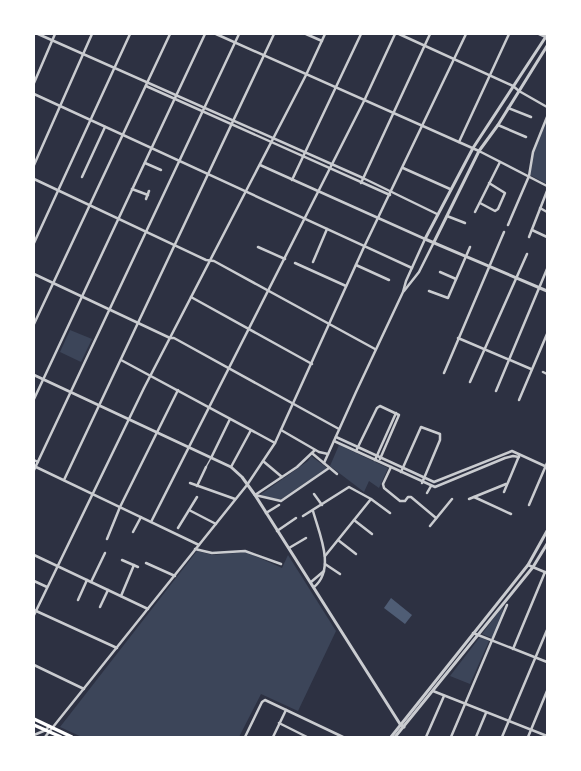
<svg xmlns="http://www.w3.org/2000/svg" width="581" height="771" font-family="'PT Sans Narrow',sans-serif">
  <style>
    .green { fill: #3c4559 }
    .water { fill: #4f5d75 }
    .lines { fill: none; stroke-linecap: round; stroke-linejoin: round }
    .pedestrian { stroke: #caccd0; stroke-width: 1.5 }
    .minor { stroke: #caccd0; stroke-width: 2.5 }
    .tertiary { stroke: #caccd0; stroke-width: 3 }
    .primary { stroke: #fff; stroke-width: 3.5 }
  </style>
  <rect width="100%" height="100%" fill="#2d3142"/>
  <g class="green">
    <polygon points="547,119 547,184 530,175 533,153"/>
    <polygon points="70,330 92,339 81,362 60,352"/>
    <polygon points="339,445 388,468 379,488 369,481 364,492 330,466"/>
    <polygon points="311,456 327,468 280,500 260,495 308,461"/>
    <polygon points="197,551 213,555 246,552 282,568 288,555 336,631 298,711 261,694 239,737 82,737 60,727"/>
    <polygon points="503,606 502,618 492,638 482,634"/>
    <polygon points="480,637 489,641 470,684 450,676"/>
  </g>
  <polygon class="water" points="391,598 412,615 405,624 384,608"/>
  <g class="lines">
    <polyline class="pedestrian" points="206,467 211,458"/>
    <g class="minor">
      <polyline points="38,34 363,178 437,214"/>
      <polyline points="216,34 479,151 547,186"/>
      <polyline points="306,34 322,41"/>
      <polyline points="399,34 513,86 519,91 547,107"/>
      <polyline points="539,34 546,37"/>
      <polyline points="34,83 55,34"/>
      <polyline points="146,86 390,195"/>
      <polyline points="34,94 412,268"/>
      <polyline points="508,108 531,117"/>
      <polyline points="498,125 526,137"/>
      <polyline points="459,142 509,34"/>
      <polyline points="145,163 161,170"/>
      <polyline points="34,165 92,34"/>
      <polyline points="260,165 425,239 406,281 403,292 356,392 324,463"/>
      <polyline points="403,168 450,189"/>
      <polyline points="82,177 105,127"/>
      <polyline points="34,179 206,260 214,261 375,349"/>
      <polyline points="292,180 361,34"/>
      <polyline points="361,183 430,34"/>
      <polyline points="132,189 148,195"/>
      <polyline points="146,199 149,191"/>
      <polyline points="480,203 495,211 498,209 505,193 489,183"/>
      <polyline points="540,208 547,212"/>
      <polyline points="475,212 500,162"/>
      <polyline points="447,216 465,223"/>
      <polyline points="508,225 529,176 533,152 547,117"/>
      <polyline points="532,230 547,237"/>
      <polyline points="529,237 547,191"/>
      <polyline points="34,243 130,34"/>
      <polyline points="258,247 285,259"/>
      <polyline points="313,262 327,229"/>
      <polyline points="295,263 346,286"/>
      <polyline points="356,265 389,280"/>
      <polyline points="440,272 456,279"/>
      <polyline points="34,274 170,338 174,338 339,429"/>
      <polyline points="404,291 419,272 434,242"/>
      <polyline points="429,291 448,298 470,247"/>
      <polyline points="191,297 312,364"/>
      <polyline points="34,324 170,34"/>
      <polyline points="458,338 531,369"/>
      <polyline points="121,360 275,443"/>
      <polyline points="543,372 547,374"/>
      <polyline points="444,373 504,232"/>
      <polyline points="470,382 527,254"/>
      <polyline points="496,391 547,269"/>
      <polyline points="34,399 205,34"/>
      <polyline points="519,400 547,334"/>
      <polyline points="281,430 319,452 328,454"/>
      <polyline points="336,437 434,482 512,451 547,467"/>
      <polyline points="334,441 435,487 505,458 513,456 519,457"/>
      <polyline points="356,451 377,408 380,406 399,415 380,459"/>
      <polyline points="313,454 337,474"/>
      <polyline points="211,458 230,419"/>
      <polyline points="34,460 38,462"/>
      <polyline points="375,460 396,413"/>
      <polyline points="263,461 282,477"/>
      <polyline points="36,467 199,545"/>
      <polyline points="231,467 251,430"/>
      <polyline points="391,467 383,484 384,488 400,501 405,501 408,497 411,497 436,518"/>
      <polyline points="34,470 239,34"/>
      <polyline points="401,472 421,427 440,434 440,440 422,483"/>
      <polyline points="64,480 274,34"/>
      <polyline points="190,483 235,499"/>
      <polyline points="197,486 206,467"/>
      <polyline points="504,492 519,456"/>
      <polyline points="427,493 431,486"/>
      <polyline points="314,494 322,505"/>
      <polyline points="255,495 281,501 329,468"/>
      <polyline points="255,495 297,467 315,450"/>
      <polyline points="474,497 511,514"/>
      <polyline points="469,499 506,484"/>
      <polyline points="529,505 547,463"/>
      <polyline points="189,510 216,524"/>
      <path d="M 313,511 C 319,533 336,569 314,587"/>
      <polyline points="266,513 279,505"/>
      <polyline points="303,516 349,487 371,499 390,513"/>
      <polyline points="354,520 372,534"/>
      <polyline points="151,522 364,101 395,34"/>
      <polyline points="430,526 452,499"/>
      <polyline points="178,528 197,497"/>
      <polyline points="277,531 296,518"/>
      <polyline points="133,532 141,517"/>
      <polyline points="107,539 120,507 178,390"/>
      <polyline points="338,540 356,554"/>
      <polyline points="289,548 306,538"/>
      <polyline points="195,549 212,553 245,551 281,564"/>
      <polyline points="34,555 148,609"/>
      <polyline points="325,556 371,499"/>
      <polyline points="122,560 138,567"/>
      <polyline points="146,563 175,576"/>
      <polyline points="325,564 340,574"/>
      <polyline points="528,565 547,573"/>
      <polyline points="34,581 47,587"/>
      <polyline points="91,582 105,553"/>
      <polyline points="311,582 324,571"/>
      <polyline points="121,596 134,565"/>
      <polyline points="78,600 87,580"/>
      <polyline points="100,607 108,590"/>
      <polyline points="34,610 117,648"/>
      <polyline points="34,615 144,388 306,75 325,34"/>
      <polyline points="473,633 547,662"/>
      <polyline points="513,649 545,572"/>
      <polyline points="34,665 84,689"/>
      <polyline points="433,691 547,736"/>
      <polyline points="279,723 307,737"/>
      <polyline points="34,735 46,730 49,726"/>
      <polyline points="45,737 247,485 275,443 364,247 466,34"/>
      <polyline points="245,737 262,702 265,700 343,737"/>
      <polyline points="273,737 286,710"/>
      <polyline points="426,737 444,696"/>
      <polyline points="451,737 507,605"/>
      <polyline points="476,737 486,713"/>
      <polyline points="502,737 547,630"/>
      <polyline points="528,737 547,691"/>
    </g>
    <g class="tertiary">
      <polyline points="547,35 473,148 425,239 547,291"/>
      <polyline points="434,242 479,151 498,125 547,46"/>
      <polyline points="34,375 231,467 242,477 255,495 400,724 404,727"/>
      <polyline points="391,737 528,565 547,531"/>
      <polyline points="395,737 533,567 547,544"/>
    </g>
    <g class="primary">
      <polyline points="34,719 72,737"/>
      <polyline points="34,725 61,737"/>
    </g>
  </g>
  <rect width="581" height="771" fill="none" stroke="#ffffff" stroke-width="70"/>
</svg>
